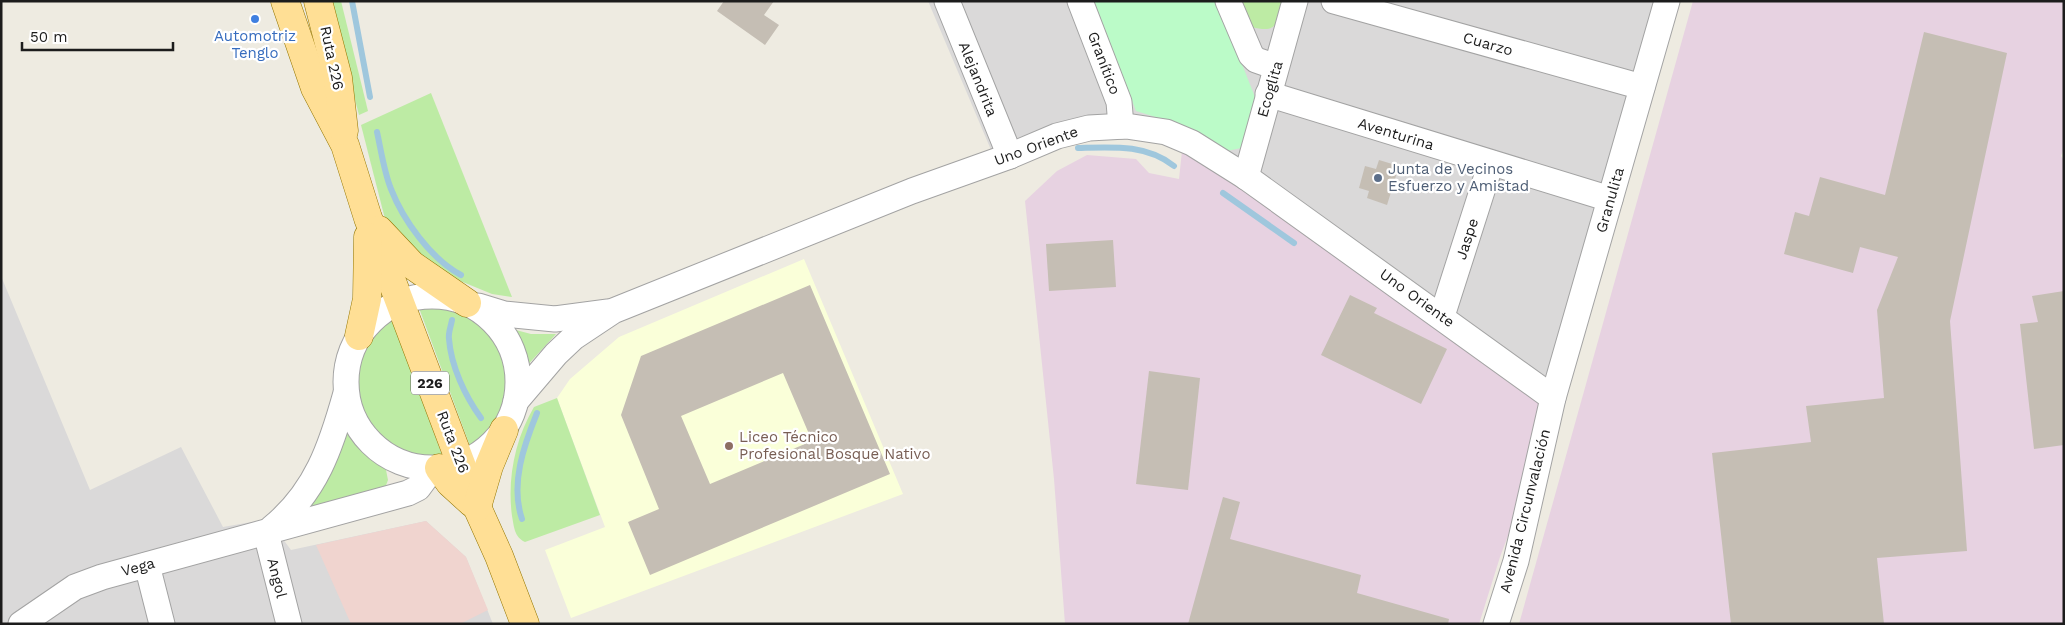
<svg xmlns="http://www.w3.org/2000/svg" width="2065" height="625" font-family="'Work Sans',sans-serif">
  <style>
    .residential { fill: #dad9d9 }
    .commercial { fill: #f0d4cf }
    .industrial { fill: #e7d2e1 }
    .education { fill: #faffd9 }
    .grass { fill: #bdeba4 }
    .park { fill: #bbfbc8 }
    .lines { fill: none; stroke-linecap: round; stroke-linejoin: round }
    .stream { stroke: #9fc7dd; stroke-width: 6 }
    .building { fill: #c5beb4; fill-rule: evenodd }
    .minor-casing { stroke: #a3a3a3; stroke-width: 27 }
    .major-casing { stroke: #947600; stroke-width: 29 }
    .minor { stroke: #fff; stroke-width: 25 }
    .major { stroke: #ffdf95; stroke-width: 28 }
    .shop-dot { fill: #3f7fe0; stroke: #fff; stroke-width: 2 }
    .service-dot { fill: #5c6f8a; stroke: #fff; stroke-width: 2 }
    .education-dot { fill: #8d6e63; stroke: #fff; stroke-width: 2 }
    .labels { text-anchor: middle; stroke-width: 4.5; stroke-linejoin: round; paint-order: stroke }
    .shield { fill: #fff; stroke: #606060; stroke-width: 1 }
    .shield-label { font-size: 14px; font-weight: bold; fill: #1c1c1c }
    .shop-label { font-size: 15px; fill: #366cbe; stroke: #fff }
    .street-label { font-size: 15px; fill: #1c1c1c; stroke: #fff }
    .service-label { font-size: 15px; fill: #4e5e75; stroke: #fff; text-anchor: start }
    .education-label { font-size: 15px; fill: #785e54; stroke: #fff; text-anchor: start }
  </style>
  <rect width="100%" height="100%" fill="#eeebe1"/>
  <g class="residential">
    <polygon points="928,1 1669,1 1556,407 1182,151 1144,139 1103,136 1045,151 1009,170 994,157"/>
    <polygon points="1,276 90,490 181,447 223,527 268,519 291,550 426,521 466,557 493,624 1,624"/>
  </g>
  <polygon class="commercial" points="426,521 466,557 488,610 460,624 351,624 316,545"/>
  <g class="industrial">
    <polygon points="1693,1 2064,1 2064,148 2061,156 2064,160 2064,624 1519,624"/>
    <polygon points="1182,151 1252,194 1556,407 1500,557 1479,624 1065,624 1054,479 1025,201 1057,171 1087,155 1136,159 1149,173 1179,179"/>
  </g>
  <polygon class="education" points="804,259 903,494 571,618 545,550 605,527 557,398 570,379 619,337"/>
  <g class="grass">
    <polygon points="329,1 341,1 368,111 359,115"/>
    <path d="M 1237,1 L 1284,1 C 1278,23 1277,34 1252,27 Z"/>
    <polygon points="431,93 512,297 492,294 436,271 389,225 384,215 361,125"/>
    <path d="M 432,304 C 444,306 458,307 469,312 C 501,329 521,372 505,407 C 498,424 484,435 470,446 L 419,308 Z"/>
    <path d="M 392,318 L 442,455 C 429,456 416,457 403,453 C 361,437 340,384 364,345 C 371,334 382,326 392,318 Z"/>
    <polygon points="512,329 531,334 556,334 523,370 522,355"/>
    <path d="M 557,398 L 600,515 L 525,542 C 514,537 514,526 512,516 C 507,479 515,439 534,407 Z"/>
    <polygon points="346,421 355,439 386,470 388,480 385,488 294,516"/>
  </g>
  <polygon class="park" points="1094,1 1217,1 1255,97 1246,141 1241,148 1227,151 1162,119 1136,111"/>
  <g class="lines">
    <g class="stream">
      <polyline points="352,1 370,97"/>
      <path d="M 377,132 C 381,150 384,172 391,189 C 403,220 431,259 461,275"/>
      <path d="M 1078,148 C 1112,147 1146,144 1174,166"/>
      <polyline points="1223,193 1294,243"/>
      <path d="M 452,320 C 451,326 448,333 449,339 C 451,366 465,396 481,418"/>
      <path d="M 522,519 C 510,484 524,445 537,413"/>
    </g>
  </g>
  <g class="building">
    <polygon points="724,1 774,1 764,15 779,25 765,45 717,11"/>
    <polygon points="1924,32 2007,53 1950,321 1967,551 1877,558 1884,624 1731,624 1712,453 1811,442 1806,406 1884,398 1877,310 1898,257 1860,247 1853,273 1784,254 1795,212 1809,216 1820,177 1885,195"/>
    <polygon points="1379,160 1399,166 1387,205 1367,198 1369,191 1359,188 1365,166 1376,169"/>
    <polygon points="1113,240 1116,287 1049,291 1046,244"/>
    <path d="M 810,285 L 890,474 L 650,575 L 628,522 L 659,509 L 621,415 L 641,356 ZM 783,373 L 812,441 L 710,484 L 681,416 Z"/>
    <polygon points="2064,291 2064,445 2034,449 2020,324 2038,322 2032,296"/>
    <polygon points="1350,295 1377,308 1374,313 1447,349 1421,404 1321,355"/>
    <polygon points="1149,371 1200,378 1188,490 1136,484"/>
    <polygon points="1223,497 1240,502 1230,539 1361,575 1357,593 1449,619 1448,624 1188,624"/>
  </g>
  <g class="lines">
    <defs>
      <g id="minor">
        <polyline points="947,1 1010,156"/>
        <polyline points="1080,1 1119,102 1121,126"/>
        <polyline points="1228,1 1251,55 1256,60 1276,67"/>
        <polyline points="1334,1 1642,87"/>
        <polyline points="1268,94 1610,199"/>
        <polyline points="1246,177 1295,1"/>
        <circle cx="432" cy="382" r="86"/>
        <polyline points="478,306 504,314 555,319 608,312"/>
        <polyline points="1442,316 1491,163"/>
        <polyline points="516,401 556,354 574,337 613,311 912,191 1010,156 1057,136 1089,128 1126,126 1166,132 1192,143 1246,177 1553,398"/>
        <path d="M 272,528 C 316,492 331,447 346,393"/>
        <polyline points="266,533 289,624"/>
        <polyline points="147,565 162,624"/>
        <polyline points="21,624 75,587 102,577 408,493 418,488 432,469"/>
        <polyline points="1496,624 1516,561 1553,398 1667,1"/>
      </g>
      <g id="major">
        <polyline points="285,1 315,88 345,145 368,218 461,464 477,507 499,556 525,624"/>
        <polyline points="318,1 338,78 344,131"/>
        <polyline points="379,230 412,265 467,303"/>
        <polyline points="359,336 367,299 368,237"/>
        <polyline points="439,468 450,483 472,503"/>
        <polyline points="477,507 489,466 504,430"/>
      </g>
    </defs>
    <use href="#minor" class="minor-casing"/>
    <use href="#major" class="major-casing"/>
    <use href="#minor" class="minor"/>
    <use href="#major" class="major"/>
  </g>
  <circle class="shop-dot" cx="255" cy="19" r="5"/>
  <circle class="service-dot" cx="1378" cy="178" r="5"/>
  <circle class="education-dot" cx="729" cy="446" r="5"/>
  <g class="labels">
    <rect class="shield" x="411" y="371.5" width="38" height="23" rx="4"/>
    <g class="shield-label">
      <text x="430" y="388">226</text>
    </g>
    <g class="shop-label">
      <text x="255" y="41">Automotriz<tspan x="255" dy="17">Tenglo</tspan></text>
    </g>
    <g class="street-label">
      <text transform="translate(1488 44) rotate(16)" y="5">Cuarzo</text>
      <text transform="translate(332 58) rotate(78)" y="5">Ruta 226</text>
      <text transform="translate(1104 63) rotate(69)" y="5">Granítico</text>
      <text transform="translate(978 79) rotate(68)" y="5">Alejandrita</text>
      <text transform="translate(1270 89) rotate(-74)" y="5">Ecoglita</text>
      <text transform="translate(1396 134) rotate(17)" y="5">Aventurina</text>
      <text transform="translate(1036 146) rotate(-20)" y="5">Uno Oriente</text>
      <text transform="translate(1610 200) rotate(-74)" y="5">Granulita</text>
      <text transform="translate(1467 239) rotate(-72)" y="5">Jaspe</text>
      <text transform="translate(1417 298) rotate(36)" y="5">Uno Oriente</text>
      <text transform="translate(453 442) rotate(69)" y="5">Ruta 226</text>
      <text transform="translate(1525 511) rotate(-76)" y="5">Avenida Circunvalación</text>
      <text transform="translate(138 567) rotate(-15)" y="5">Vega</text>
      <text transform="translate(277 578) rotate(76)" y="5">Angol</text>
    </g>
    <g class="service-label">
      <text x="1388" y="174">Junta de Vecinos<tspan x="1388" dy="17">Esfuerzo y Amistad</tspan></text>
    </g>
    <g class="education-label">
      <text x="739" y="442">Liceo Técnico<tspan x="739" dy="17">Profesional Bosque Nativo</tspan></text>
    </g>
  </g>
  <rect width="2065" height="625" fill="none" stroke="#1c1c1c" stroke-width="5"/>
  <path d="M22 42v8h151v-8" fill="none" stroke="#1c1c1c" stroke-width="2.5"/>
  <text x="30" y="42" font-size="15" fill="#1c1c1c" stroke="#ffffff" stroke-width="4" paint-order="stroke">50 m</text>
</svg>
